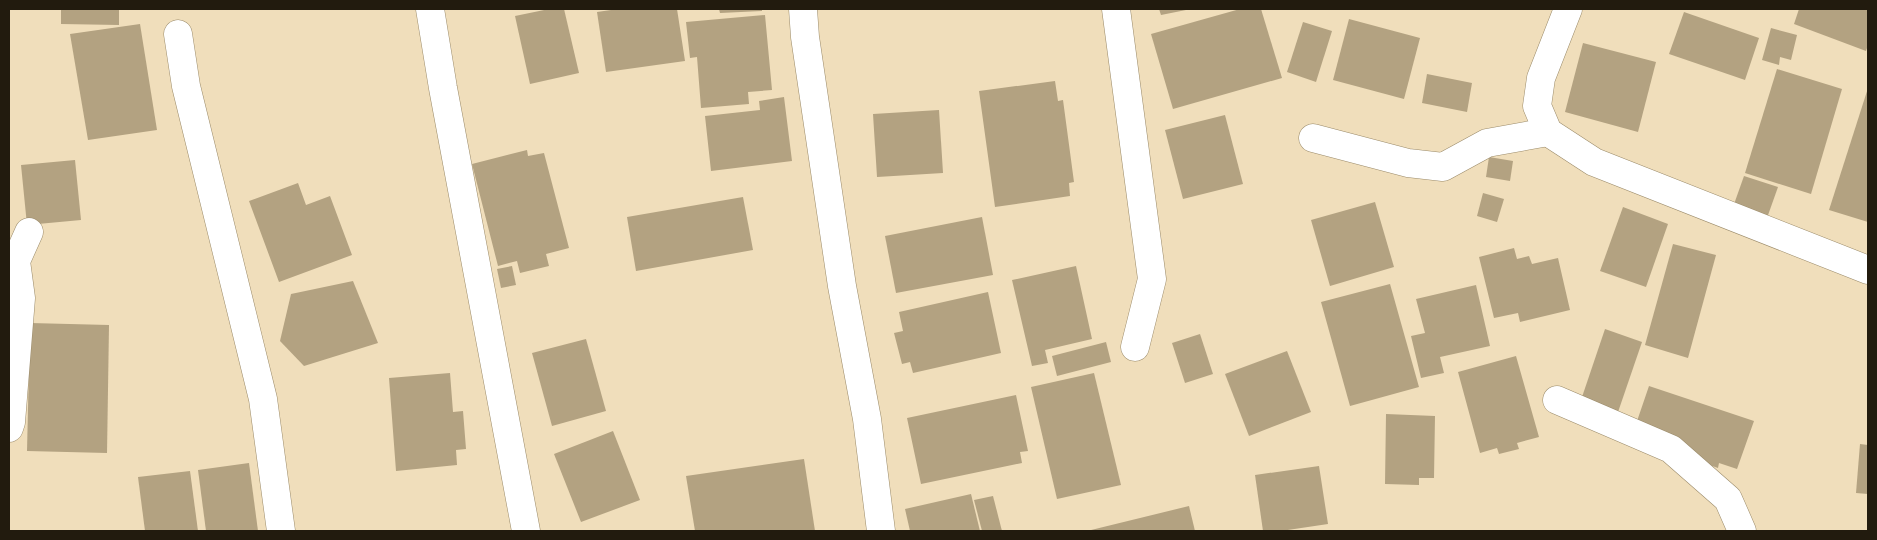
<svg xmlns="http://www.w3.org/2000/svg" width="1877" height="540" font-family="'Public Sans',sans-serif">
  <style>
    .building { fill: #b3a281 }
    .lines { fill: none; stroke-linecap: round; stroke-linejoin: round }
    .minor-casing { stroke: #9b8b6a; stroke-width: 29 }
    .minor { stroke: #fff; stroke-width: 28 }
  </style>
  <rect width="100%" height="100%" fill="#f0debb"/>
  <g class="building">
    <polygon points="61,9 119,9 119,25 61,24"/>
    <polygon points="549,9 564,9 579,73 530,84 515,16"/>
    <polygon points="618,9 677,9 685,61 606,72 597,12"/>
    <polygon points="719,9 762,9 762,11 720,13"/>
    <polygon points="1159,9 1186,9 1186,10 1161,15"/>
    <polygon points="1240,9 1261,9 1282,78 1173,109 1151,34"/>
    <polygon points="1799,9 1868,9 1868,45 1866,51 1794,24"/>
    <polygon points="1684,12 1759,38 1745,80 1669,54"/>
    <polygon points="765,15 772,90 748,92 749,104 701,108 697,57 690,58 686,22"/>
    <polygon points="1349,19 1420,38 1404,99 1333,80"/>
    <polygon points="1303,22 1332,31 1316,82 1287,72"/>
    <polygon points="140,24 157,130 88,140 70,34"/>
    <polygon points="1771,28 1797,35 1791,60 1780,57 1779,65 1762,60"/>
    <polygon points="1583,43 1656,62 1638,132 1565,112"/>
    <polygon points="1777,69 1842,89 1811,194 1745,173"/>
    <polygon points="1427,74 1472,83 1467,112 1422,103"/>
    <polygon points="1055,81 1058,101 1063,100 1074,182 1069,183 1070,196 995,207 979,91"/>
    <polygon points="1868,88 1868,222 1829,210"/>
    <polygon points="784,97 792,161 711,171 705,116 760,110 759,101"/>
    <polygon points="939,110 943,173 877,177 873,114"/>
    <polygon points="1225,115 1243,184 1183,199 1165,130"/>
    <polygon points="527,150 528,156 544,153 569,248 546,254 549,266 520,273 517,261 498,266 472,164"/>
    <polygon points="1489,157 1513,161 1510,181 1486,177"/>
    <polygon points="75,160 81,220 27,225 21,165"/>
    <polygon points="1744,176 1778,187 1767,218 1733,207"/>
    <polygon points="298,183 306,205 330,196 352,255 279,282 249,201"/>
    <polygon points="1483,193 1504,199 1497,222 1477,216"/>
    <polygon points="743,197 753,250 636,271 627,217"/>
    <polygon points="1375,202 1394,267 1330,286 1311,220"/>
    <polygon points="1623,207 1668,224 1646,287 1600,271"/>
    <polygon points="982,217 993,275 896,293 885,236"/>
    <polygon points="1673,244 1716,255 1688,358 1645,345"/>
    <polygon points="1514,248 1517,259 1529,256 1532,264 1558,258 1570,310 1520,322 1518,313 1494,318 1479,257"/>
    <polygon points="512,266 516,285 501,288 497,269"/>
    <polygon points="1076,266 1092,339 1045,350 1048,363 1032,366 1012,280"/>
    <polygon points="353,281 378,343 304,366 280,341 291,294"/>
    <polygon points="1390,284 1419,387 1350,406 1321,302"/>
    <polygon points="1476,285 1490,346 1440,357 1444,373 1421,378 1411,336 1425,333 1416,299"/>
    <polygon points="988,292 1001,353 913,373 910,362 902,364 894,333 903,331 899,312"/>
    <polygon points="30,323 109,325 107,453 27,451"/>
    <polygon points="1605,329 1642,342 1617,415 1580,403"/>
    <polygon points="1200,334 1213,374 1185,383 1172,343"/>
    <polygon points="586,339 606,411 552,426 532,353"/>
    <polygon points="1106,342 1111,362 1057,376 1052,356"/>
    <polygon points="1287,351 1311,412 1249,436 1225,374"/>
    <polygon points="1516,356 1539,437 1517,443 1519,449 1499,454 1497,448 1480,453 1458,372"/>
    <polygon points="450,373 453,412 463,411 466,449 456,450 457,465 396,471 389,378"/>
    <polygon points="1094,373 1121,485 1057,499 1031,387"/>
    <polygon points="1649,386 1754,421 1737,469 1719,463 1718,468 1687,457 1690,447 1635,427"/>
    <polygon points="1016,395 1028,451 1020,452 1022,463 921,484 907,418"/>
    <polygon points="1386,414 1435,416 1434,478 1419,478 1419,485 1385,484"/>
    <polygon points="613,431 640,500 581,522 554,454"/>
    <polygon points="1860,444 1868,445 1868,494 1856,493"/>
    <polygon points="804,459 815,531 695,531 686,476"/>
    <polygon points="249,463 258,531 206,531 198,470"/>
    <polygon points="1319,466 1328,524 1281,531 1263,531 1255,475"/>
    <polygon points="190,471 198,531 145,531 138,477"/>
    <polygon points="971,494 980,531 910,531 905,509"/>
    <polygon points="993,496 1002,531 982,531 974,500"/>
    <polygon points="1189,506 1195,531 1087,531"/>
  </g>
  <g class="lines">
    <defs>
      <g id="minor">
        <polyline points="430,9 443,88 526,531"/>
        <polyline points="803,9 805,37 842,286 867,419 881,531"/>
        <polyline points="1116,9 1152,279 1135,347"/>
        <polyline points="1568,9 1541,78 1537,106 1548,132 1594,162 1868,270"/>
        <polyline points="178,34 186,86 263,399 281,531"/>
        <polyline points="1313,138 1408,163 1443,167 1487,143 1548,132"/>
        <polyline points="1557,400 1671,449 1728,499 1742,531"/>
        <polyline points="9,428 11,422 21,298 16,261 29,232"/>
      </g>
    </defs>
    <use href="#minor" class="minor-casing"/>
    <use href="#minor" class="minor"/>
  </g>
  <rect width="1877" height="540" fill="none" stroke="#221b0e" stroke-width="20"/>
</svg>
